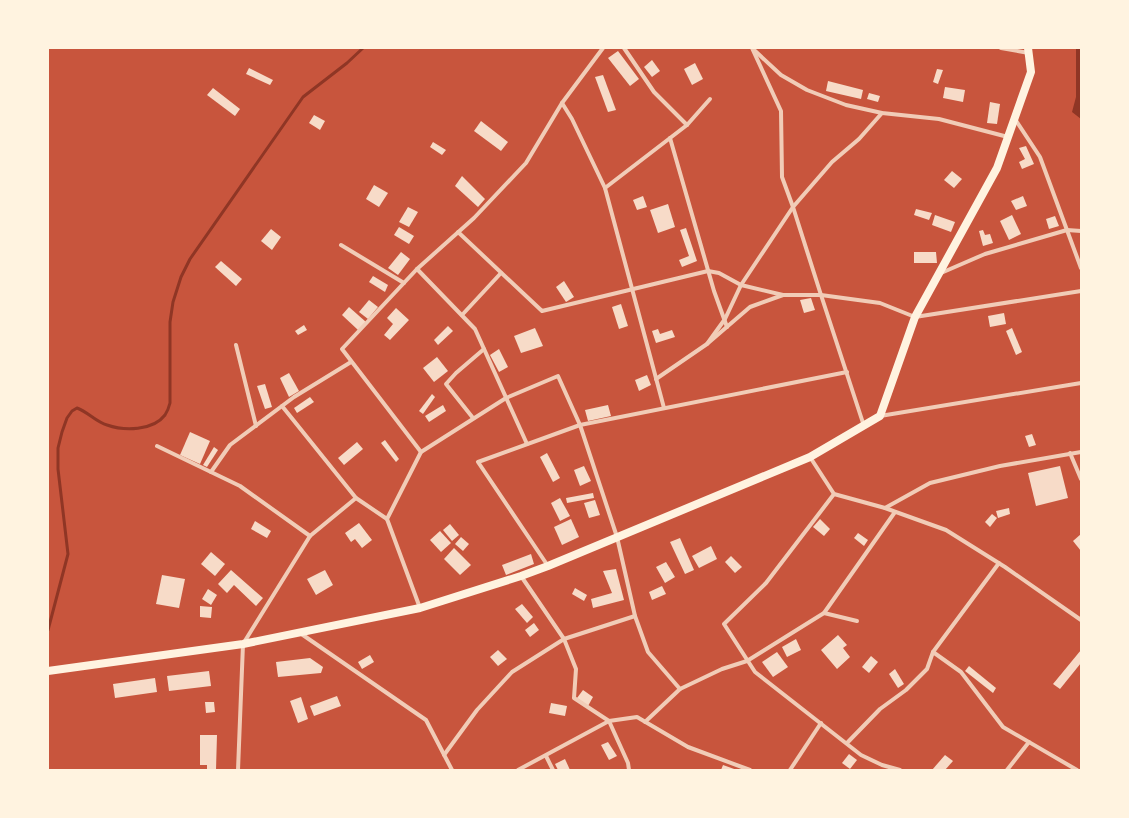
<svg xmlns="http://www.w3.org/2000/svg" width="1129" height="818" font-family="'PT Sans',sans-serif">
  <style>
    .water { fill: #8f3625 }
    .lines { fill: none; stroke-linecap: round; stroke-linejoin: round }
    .stream { stroke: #8f3625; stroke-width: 3 }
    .building { fill: #f7dbc8 }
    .minor { stroke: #f1ccb7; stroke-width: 4 }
    .secondary { stroke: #fff3e0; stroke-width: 8 }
  </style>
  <rect width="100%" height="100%" fill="#c8553d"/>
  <polygon class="water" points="1076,48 1081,48 1081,119 1072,112 1076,97"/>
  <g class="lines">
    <path class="stream" d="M 48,630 L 68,554 L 58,469 L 58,448 L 62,432 L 67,418 L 72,411 L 77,408 C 88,412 96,422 107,425 C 124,431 153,431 165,415 C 167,412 169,407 170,403 L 170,322 L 173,302 L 181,277 L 190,259 L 303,97 L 347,63 L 363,48"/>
  </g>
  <g class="building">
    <polygon points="618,51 639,79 630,86 608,58"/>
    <polygon points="652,60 660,71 652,77 644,67"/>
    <polygon points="695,63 703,79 692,85 684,69"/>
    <polygon points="249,68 273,80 270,85 246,74"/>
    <polygon points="937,69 943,70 938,84 933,82"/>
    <polygon points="603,75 616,110 608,112 595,77"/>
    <polygon points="828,81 863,90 861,99 826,91"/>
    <polygon points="945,87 965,90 963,102 943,98"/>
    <polygon points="213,88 240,109 235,116 207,95"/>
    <polygon points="869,93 880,96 878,102 867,99"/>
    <polygon points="990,102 1000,104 997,124 987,123"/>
    <polygon points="314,115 325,121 320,130 309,123"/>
    <polygon points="481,121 508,142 501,151 474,131"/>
    <polygon points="433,142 446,150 442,155 430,147"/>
    <polygon points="1026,146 1034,164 1022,169 1019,162 1025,159 1019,148"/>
    <polygon points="952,171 962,179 954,188 944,180"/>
    <polygon points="462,176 485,199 478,207 455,186"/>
    <polygon points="374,185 388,193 379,207 366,199"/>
    <polygon points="643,196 647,207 637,210 633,200"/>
    <polygon points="1023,196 1027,206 1016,210 1011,201"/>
    <polygon points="668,204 675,227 658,233 650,210"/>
    <polygon points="408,207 418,212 409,227 399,222"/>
    <polygon points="916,209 932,213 929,220 914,215"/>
    <polygon points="935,215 955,222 951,232 932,225"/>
    <polygon points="1012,215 1021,234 1009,240 1000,221"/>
    <polygon points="1055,216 1059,226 1049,229 1046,219"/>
    <polygon points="399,227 414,236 409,244 394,235"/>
    <polygon points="686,228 697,261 682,267 679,260 689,256 680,230"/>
    <polygon points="271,229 281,237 272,250 261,241"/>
    <polygon points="983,230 985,235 990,234 993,243 983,246 979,231"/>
    <polygon points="401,252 410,259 398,275 388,268"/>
    <polygon points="914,252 936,252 937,263 914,263"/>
    <polygon points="221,261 242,279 236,286 215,267"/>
    <polygon points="373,276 388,285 385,292 369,282"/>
    <polygon points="564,281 574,297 566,302 556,287"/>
    <polygon points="811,298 815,310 804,313 800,300"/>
    <polygon points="369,300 378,307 368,319 359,312"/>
    <polygon points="621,304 628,326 619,329 612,307"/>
    <polygon points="349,307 366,322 358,330 342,315"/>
    <polygon points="396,308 409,320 390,340 384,335 393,324 387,318"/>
    <polygon points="1004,313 1006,324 990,327 988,316"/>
    <polygon points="304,325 307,330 298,335 295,331"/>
    <polygon points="448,326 453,331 438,345 434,340"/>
    <polygon points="535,328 543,346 521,353 514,336"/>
    <polygon points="1012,328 1022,352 1016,355 1006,331"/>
    <polygon points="658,329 660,334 672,330 675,337 656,343 652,331"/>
    <polygon points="499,349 508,367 499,372 490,355"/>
    <polygon points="437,357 448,371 434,382 423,368"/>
    <polygon points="289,373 299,391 289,397 280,378"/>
    <polygon points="647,375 651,385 639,391 635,380"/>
    <polygon points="265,384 272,407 265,409 257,386"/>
    <polygon points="432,394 435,397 423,414 419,411"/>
    <polygon points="310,397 314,402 297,413 294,408"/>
    <polygon points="443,405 446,411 429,422 425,416"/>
    <polygon points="608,405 611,416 588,421 585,410"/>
    <polygon points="190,432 210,441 200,464 180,455"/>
    <polygon points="1032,434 1036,445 1029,447 1025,436"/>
    <polygon points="385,440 399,459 396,462 381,443"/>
    <polygon points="357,442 363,449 344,465 338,458"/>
    <polygon points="214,447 218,450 207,467 203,465"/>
    <polygon points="547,453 560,478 553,482 540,457"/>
    <polygon points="584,466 591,481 580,486 574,470"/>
    <polygon points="1060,466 1068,498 1036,506 1028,473"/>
    <polygon points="593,493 594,498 567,503 566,498"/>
    <polygon points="560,498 570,516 560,521 551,503"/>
    <polygon points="595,500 600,515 589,518 584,503"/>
    <polygon points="1009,508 1010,514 998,518 996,511"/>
    <polygon points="992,514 997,518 990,527 985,522"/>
    <polygon points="571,519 579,537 562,545 554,527"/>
    <polygon points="820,519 830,529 824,536 813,527"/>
    <polygon points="255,521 271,531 267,538 251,529"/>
    <polygon points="359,523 372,540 362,548 355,539 351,542 345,533"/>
    <polygon points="450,524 459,535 452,541 443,530"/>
    <polygon points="440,531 451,543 441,552 430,540"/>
    <polygon points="858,533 868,540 864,546 854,538"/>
    <polygon points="1081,534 1081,551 1073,541"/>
    <polygon points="461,537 469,544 463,551 455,544"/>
    <polygon points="680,538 694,570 685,574 670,542"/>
    <polygon points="711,546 717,559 699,568 692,556"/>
    <polygon points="454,548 471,565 460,575 444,559"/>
    <polygon points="211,552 225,564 215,576 201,564"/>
    <polygon points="531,554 534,564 506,575 502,565"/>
    <polygon points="731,556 742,567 735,573 725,562"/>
    <polygon points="666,562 675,577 665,583 656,567"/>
    <polygon points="616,569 624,600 593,608 591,599 612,593 603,571"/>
    <polygon points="231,570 263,598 256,606 234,585 227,593 218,584"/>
    <polygon points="325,570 333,585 316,595 307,579"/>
    <polygon points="162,575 185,579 179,608 156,604"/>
    <polygon points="662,586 666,594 652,600 649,592"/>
    <polygon points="575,588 587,595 584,601 572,594"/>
    <polygon points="208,589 217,595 211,605 202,599"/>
    <polygon points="522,604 533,617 527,623 515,609"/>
    <polygon points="200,606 212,607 211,618 200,617"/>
    <polygon points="534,623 539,630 530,637 525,630"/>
    <polygon points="838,635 847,645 843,648 850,657 837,669 821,650"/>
    <polygon points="796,639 801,650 787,657 782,647"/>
    <polygon points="498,650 507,659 498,666 490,657"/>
    <polygon points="1081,650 1081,663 1060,689 1053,684"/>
    <polygon points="777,652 788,667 773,677 762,662"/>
    <polygon points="370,655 374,662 362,669 358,662"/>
    <polygon points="871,656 878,662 869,673 862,667"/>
    <polygon points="310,658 323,667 321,673 278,677 276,662"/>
    <polygon points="969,666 996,688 993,693 965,671"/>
    <polygon points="895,669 904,684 898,688 889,674"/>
    <polygon points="209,671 211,686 169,691 167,676"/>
    <polygon points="155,678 157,692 115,698 113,684"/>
    <polygon points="583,690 593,697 588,706 577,698"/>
    <polygon points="337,696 341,706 314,716 310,706"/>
    <polygon points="301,697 308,719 298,723 290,701"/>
    <polygon points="205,702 214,702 215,712 206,713"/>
    <polygon points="551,703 567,706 565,716 549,713"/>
    <polygon points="200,735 217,735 216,770 207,770 207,765 200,765"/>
    <polygon points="608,742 617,756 609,760 601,745"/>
    <polygon points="849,754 857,760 850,769 842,763"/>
    <polygon points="945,755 953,761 945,770 932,770"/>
    <polygon points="565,759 570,770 558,770 555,764"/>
    <polygon points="723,765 737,770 721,770"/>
  </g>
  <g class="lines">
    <g class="minor">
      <polyline points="624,48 654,92 687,125"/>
      <polyline points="752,48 781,111 782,177 793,207 821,295 864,426"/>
      <polyline points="1001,48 1029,53"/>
      <polyline points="753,49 781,75 807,90 846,105 882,113 939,119 1008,137"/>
      <polyline points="562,103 572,119 605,188 664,408"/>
      <polyline points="1015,119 1040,157 1081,268"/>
      <polyline points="670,138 714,291 727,327"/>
      <polyline points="605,188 687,125 710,99"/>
      <polyline points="458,232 542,311 708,271 719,273 741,285 783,295"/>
      <polyline points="341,245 404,283"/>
      <polyline points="417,269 475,329 527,444"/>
      <polyline points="941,273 985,254 1067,230 1081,231"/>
      <polyline points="462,315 501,273"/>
      <polyline points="707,344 750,307 783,295 821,295 880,303 915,317 1081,291"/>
      <polyline points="236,345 256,426"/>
      <polyline points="656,379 707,344 725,319 741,285 793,207 832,162 859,139 882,113"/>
      <polyline points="282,406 356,498 387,519"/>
      <polyline points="880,416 1081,383"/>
      <polyline points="473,418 446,384 456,373 484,349"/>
      <polyline points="157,446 240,486 310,536"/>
      <polyline points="421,452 342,349 417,269 474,218 526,163 562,103 603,48"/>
      <polyline points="1070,453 1081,479"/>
      <polyline points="810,457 834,494 885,508 946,530 1005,567 1081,620"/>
      <polyline points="211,472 230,445 294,397 351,362"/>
      <polyline points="834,494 766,583 724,624 755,672 861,755 882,765 900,770"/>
      <polyline points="885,508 930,483 1000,466 1081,452"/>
      <polyline points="548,566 478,462 580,425 847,372"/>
      <polyline points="521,576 564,639 576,669 574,698 609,721 628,763 629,770"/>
      <polyline points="420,608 387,519 421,452 506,398 558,376 580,425 617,537 635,616 648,652 680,689"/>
      <polyline points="824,613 857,621"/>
      <polyline points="300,633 426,720 452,770"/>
      <polyline points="933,652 961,672 1003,727 1077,770"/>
      <polyline points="645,722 680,689 722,669 747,661 824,613 895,512"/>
      <polyline points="847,743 880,709 906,690 927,669 933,652 999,563"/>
      <polyline points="444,755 477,710 512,672 564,639 635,616"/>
      <polyline points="546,756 553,770"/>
      <polyline points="238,770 243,644 310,536 356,498"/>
      <polyline points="518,770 609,721 637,717 688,747 750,770"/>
      <polyline points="790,770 821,723"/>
      <polyline points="1007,770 1029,742"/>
    </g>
    <polyline class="secondary" points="48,671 243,644 420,608 521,576 548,566 810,457 880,416 915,317 997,168 1031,72 1028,48"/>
  </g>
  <rect width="1129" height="818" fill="none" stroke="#fff3e0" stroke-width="98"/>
</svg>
